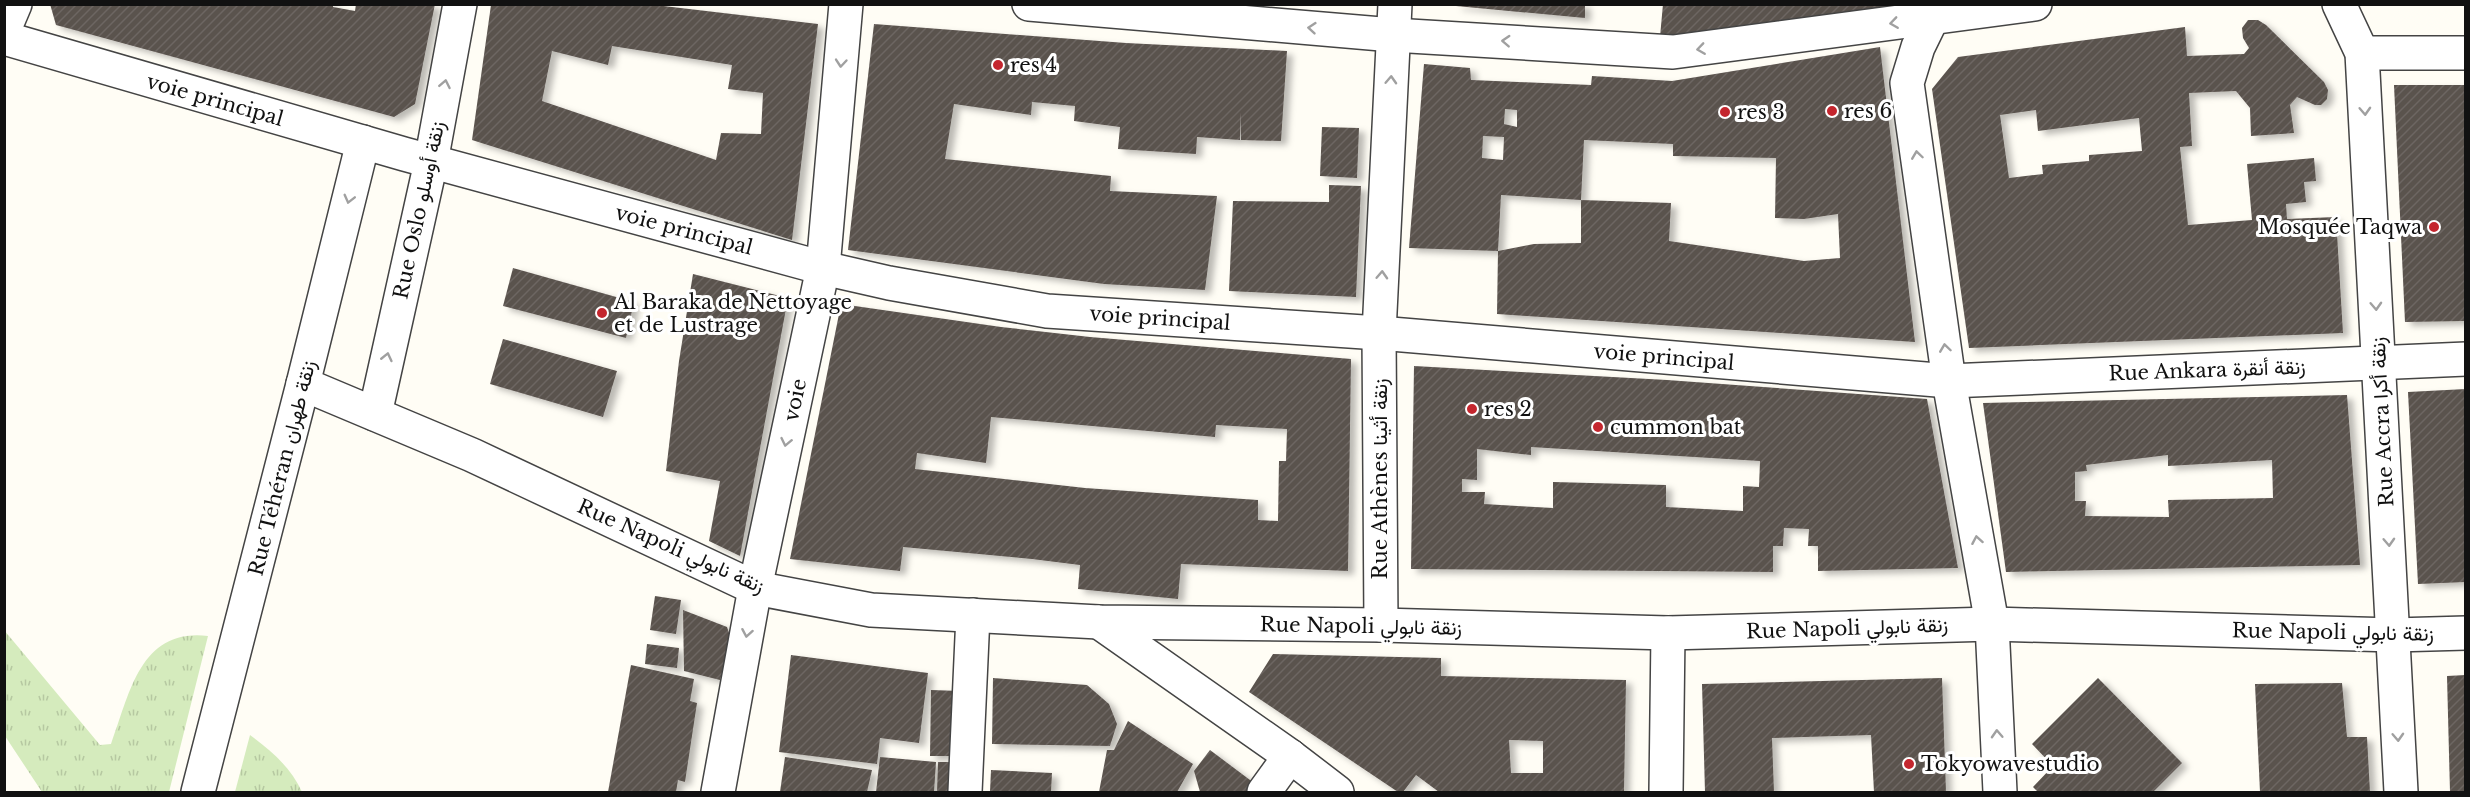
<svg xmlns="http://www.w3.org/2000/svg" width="2470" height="797" font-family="'Libre Baskerville',Vazirmatn,serif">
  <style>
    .grass { fill: url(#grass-tufts) }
    .building { fill: url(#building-hatch); fill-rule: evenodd; filter: url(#shadow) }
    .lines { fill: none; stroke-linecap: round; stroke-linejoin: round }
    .minor-casing { stroke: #444; stroke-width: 36 }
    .minor { stroke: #fff; stroke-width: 33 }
    .oneway { stroke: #a0a0a0 }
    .poi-dot { fill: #c4262e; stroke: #fff; stroke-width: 2 }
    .labels { text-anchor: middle; stroke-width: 6; stroke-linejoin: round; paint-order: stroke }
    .poi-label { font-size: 20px; fill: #111; stroke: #fff; text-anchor: start }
    .street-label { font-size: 20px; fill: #111; stroke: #fff }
  </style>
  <defs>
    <pattern id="grass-tufts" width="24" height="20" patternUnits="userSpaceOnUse" patternTransform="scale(1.5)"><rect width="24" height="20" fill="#d5ebbd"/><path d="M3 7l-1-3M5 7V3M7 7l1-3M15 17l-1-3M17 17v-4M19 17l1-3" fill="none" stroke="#b6c8a1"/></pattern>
    <pattern id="building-hatch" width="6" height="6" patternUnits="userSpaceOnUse" patternTransform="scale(1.5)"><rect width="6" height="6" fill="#5a524d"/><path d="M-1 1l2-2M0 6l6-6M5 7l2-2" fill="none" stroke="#6d6662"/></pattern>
    <filter id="shadow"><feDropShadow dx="6" dy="4" stdDeviation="3" flood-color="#0004"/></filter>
  </defs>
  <rect width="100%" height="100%" fill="#fffdf5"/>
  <g class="grass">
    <path d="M 4,630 L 100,745 L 111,744 C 130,693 140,628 208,636 L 169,792 L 42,792 L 5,736 Z"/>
    <path d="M 250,735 C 272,751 291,768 302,792 L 235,792 Z"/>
  </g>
  <g class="building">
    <polygon points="50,4 333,4 333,7 355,11 356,4 435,4 415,104 394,117 56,25"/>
    <polygon points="1456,4 1585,4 1585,18 1456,6"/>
    <polygon points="1663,4 1913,4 1660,37"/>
    <path d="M 491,5 L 655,5 L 818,24 L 792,240 L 472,140 ZM 612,46 L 732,65 L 728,89 L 763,93 L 761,134 L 721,133 L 716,160 L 542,101 L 552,51 L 608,65 Z"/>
    <path d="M 2248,20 L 2258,20 L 2266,25 L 2324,82 L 2328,90 L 2327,99 L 2321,105 L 2315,105 L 2297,97 L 2290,105 L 2294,133 L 2251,136 L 2250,108 L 2236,91 L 2189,93 L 2192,146 L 2180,147 L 2188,225 L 2252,220 L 2247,164 L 2314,158 L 2316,181 L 2304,182 L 2306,202 L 2286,204 L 2287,219 L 2336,217 L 2343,333 L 1969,348 L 1932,89 L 1958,57 L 2185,27 L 2187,56 L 2244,54 L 2249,48 L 2243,38 L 2242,28 ZM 2036,110 L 2038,131 L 2139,118 L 2142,151 L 2089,155 L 2089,161 L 2042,165 L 2043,174 L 2009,178 L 2000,115 Z"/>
    <polygon points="874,24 1126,43 1287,51 1281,141 1241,140 1241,112 1240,140 1197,137 1196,154 1118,149 1120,127 1074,121 1075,106 1032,102 1031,115 954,104 945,159 1111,176 1110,191 1217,196 1205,290 1104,284 848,250"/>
    <path d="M 1880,47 L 1915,342 L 1497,314 L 1498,251 L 1534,244 L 1581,243 L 1581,200 L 1671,203 L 1669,241 L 1804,261 L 1840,258 L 1838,214 L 1804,219 L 1775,218 L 1776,158 L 1673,156 L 1673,144 L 1584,140 L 1581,200 L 1501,195 L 1498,251 L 1409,248 L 1424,64 L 1470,68 L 1471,80 L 1591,85 L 1592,76 L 1672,81 ZM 1505,109 L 1517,110 L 1517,127 L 1504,124 ZM 1483,136 L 1504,137 L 1503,160 L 1482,158 Z"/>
    <polygon points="2394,85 2466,85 2466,321 2405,322"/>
    <polygon points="1322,127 1359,128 1357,178 1320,176"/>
    <polygon points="1329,185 1361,186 1356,297 1229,291 1233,201 1329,202"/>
    <polygon points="513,268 634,302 626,338 503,306"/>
    <polygon points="693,274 788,298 740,556 709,541 720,481 666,471 679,361"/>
    <path d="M 841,304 L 1001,327 L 1090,337 L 1351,359 L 1348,571 L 1181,564 L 1178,599 L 1078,589 L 1080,565 L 1032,559 L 903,547 L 900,571 L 790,559 ZM 991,417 L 1215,437 L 1216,425 L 1287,429 L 1286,461 L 1279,461 L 1278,521 L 1258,520 L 1258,500 L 1085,488 L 915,469 L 917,453 L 986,463 Z"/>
    <polygon points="503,339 617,371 603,417 490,384"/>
    <path d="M 1414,366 L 1667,380 L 1927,399 L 1958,568 L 1818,571 L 1818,546 L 1808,546 L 1809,529 L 1784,528 L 1783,546 L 1773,546 L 1773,572 L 1411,569 ZM 1531,447 L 1760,461 L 1759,487 L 1743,486 L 1743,511 L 1666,507 L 1666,485 L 1553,482 L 1553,508 L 1484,504 L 1485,492 L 1462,492 L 1462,479 L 1477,480 L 1477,449 L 1531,455 Z"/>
    <polygon points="2466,389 2466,582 2418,584 2408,392"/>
    <path d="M 2347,395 L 2360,565 L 2006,572 L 1983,403 ZM 2168,455 L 2168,466 L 2272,460 L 2273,498 L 2168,500 L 2169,517 L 2085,516 L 2086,501 L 2075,501 L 2075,472 L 2087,471 L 2086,465 Z"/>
    <polygon points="655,596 681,600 676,634 650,630"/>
    <polygon points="683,610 727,627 731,639 720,680 684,671"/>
    <polygon points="647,644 679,648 677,668 645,664"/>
    <path d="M 1273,654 L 1441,658 L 1441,676 L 1626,680 L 1624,792 L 1439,792 L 1416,775 L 1403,792 L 1398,792 L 1249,692 ZM 1509,740 L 1543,741 L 1543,773 L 1511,773 Z"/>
    <polygon points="791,655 928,673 919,743 880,738 877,764 779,752"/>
    <polygon points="631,665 694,679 690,701 697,703 685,782 678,780 676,792 608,792"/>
    <polygon points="2466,675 2466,792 2450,792 2447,676"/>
    <polygon points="993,678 1087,685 1109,704 1117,724 1110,746 992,744"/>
    <polygon points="1942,678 1946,792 1874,792 1871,735 1772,738 1774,792 1705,792 1702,684"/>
    <polygon points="2098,678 2182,763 2153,792 2038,792 2033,787 2053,766 2032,744"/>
    <polygon points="2342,683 2347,737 2367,737 2370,792 2260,792 2255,684"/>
    <polygon points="931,690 960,691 959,756 930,756"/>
    <polygon points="1128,721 1193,764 1177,792 1099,792 1107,750 1114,750"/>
    <polygon points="1210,750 1262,789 1259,792 1200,792 1194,771"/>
    <polygon points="785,757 872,770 867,792 780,792"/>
    <polygon points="880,757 936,762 934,792 876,792"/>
    <polygon points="938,762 953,762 951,792 937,792"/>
    <polygon points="991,770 1052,773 1051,792 990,792"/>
  </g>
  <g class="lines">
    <defs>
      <g id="minor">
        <polyline points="1029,4 1393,35 1673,52 2035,4"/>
        <polyline points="1939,4 1918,47 1907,83 1949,381 1992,624 2000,792"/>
        <polyline points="2339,4 2362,53 2401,792"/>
        <polyline points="4,30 15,4"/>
        <polyline points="4,38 404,154 823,268 889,283 1047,311 1379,333 1949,381 2466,359"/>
        <polyline points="2362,53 2466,53"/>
        <polyline points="303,384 472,455 755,588 871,610 1099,622 1381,625 1668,633 1992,624 2394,635 2466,633"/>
        <polyline points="375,414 431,162 460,4"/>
        <polyline points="1099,622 1290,756 1337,792"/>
        <polyline points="1381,625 1379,333 1395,4"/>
        <polyline points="198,792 303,384 363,142"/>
        <polyline points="718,792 755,588 823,268 846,4"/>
        <polyline points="965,792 973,615"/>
        <polyline points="1264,792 1290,756"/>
        <polyline points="1666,792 1668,633"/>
      </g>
    </defs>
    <use href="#minor" class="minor-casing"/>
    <use href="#minor" class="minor"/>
  </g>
  <defs><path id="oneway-chevron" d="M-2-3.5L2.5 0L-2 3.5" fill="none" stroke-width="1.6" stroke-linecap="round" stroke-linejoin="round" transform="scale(1.5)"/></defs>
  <g class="oneway">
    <use href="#oneway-chevron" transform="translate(1894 23) rotate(172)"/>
    <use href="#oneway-chevron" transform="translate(1312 28) rotate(-175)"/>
    <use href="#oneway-chevron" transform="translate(1506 41) rotate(-177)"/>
    <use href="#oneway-chevron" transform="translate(1701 49) rotate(172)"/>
    <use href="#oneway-chevron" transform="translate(841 63) rotate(95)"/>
    <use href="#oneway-chevron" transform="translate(1391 80) rotate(-87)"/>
    <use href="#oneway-chevron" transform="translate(445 84) rotate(-79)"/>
    <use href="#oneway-chevron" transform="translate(2365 111) rotate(87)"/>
    <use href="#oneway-chevron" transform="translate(1917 155) rotate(-98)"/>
    <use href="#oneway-chevron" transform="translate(349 199) rotate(104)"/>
    <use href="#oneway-chevron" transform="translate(1382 275) rotate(-87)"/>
    <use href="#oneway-chevron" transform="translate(2376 306) rotate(87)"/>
    <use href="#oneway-chevron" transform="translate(1945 348) rotate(-98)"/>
    <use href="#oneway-chevron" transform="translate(387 357) rotate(-77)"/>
    <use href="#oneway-chevron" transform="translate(786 442) rotate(102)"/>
    <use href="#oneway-chevron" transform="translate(1977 540) rotate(-100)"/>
    <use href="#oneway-chevron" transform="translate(2389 542) rotate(87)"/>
    <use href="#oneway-chevron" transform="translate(747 633) rotate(100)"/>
    <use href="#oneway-chevron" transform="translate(1997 734) rotate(-93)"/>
    <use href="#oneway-chevron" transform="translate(2398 737) rotate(87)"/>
  </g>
  <g class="poi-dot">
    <circle cx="998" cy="65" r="6"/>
    <circle cx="1832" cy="111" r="6"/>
    <circle cx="1725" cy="112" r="6"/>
    <circle cx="2434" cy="227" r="6"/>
    <circle cx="602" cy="313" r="6"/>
    <circle cx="1472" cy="409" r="6"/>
    <circle cx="1598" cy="427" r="6"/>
    <circle cx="1909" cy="764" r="6"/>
  </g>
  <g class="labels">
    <g class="poi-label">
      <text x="1010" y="72">res 4</text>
      <text x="1844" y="118">res 6</text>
      <text x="1737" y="119">res 3</text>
      <text x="2422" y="234" text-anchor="end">Mosquée Taqwa</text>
      <text x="614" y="309">Al Baraka de Nettoyage<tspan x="614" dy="23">et de Lustrage</tspan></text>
      <text x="1484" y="416">res 2</text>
      <text x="1610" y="434">cummon bat</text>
      <text x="1921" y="771">Tokyowavestudio</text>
    </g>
    <g class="street-label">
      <text transform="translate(215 100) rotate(16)" y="7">voie principal</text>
      <text transform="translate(419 210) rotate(-78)" y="7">Rue Oslo زنقة أوسلو</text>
      <text transform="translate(684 230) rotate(15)" y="7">voie principal</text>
      <text transform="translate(1160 318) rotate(4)" y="7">voie principal</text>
      <text transform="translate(1664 357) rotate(5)" y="7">voie principal</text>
      <text transform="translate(2207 370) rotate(-2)" y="7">Rue Ankara زنقة أنقرة</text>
      <text transform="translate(795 400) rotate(-78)" y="7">voie</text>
      <text transform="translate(2382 422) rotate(-93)" y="7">Rue Accra زنقة أكرا</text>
      <text transform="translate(282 468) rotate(-76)" y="7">Rue Téhéran زنقة طهران</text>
      <text transform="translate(1380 479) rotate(-90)" y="7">Rue Athènes زنقة أثينا</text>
      <text transform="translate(671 546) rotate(24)" y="7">Rue Napoli زنقة نابولي</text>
      <text transform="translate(1361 626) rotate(1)" y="7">Rue Napoli زنقة نابولي</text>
      <text transform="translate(1847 628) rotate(-2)" y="7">Rue Napoli زنقة نابولي</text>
      <text transform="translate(2333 632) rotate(1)" y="7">Rue Napoli زنقة نابولي</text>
    </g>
  </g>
  <rect width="2470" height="797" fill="none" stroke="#111111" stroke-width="12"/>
</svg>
